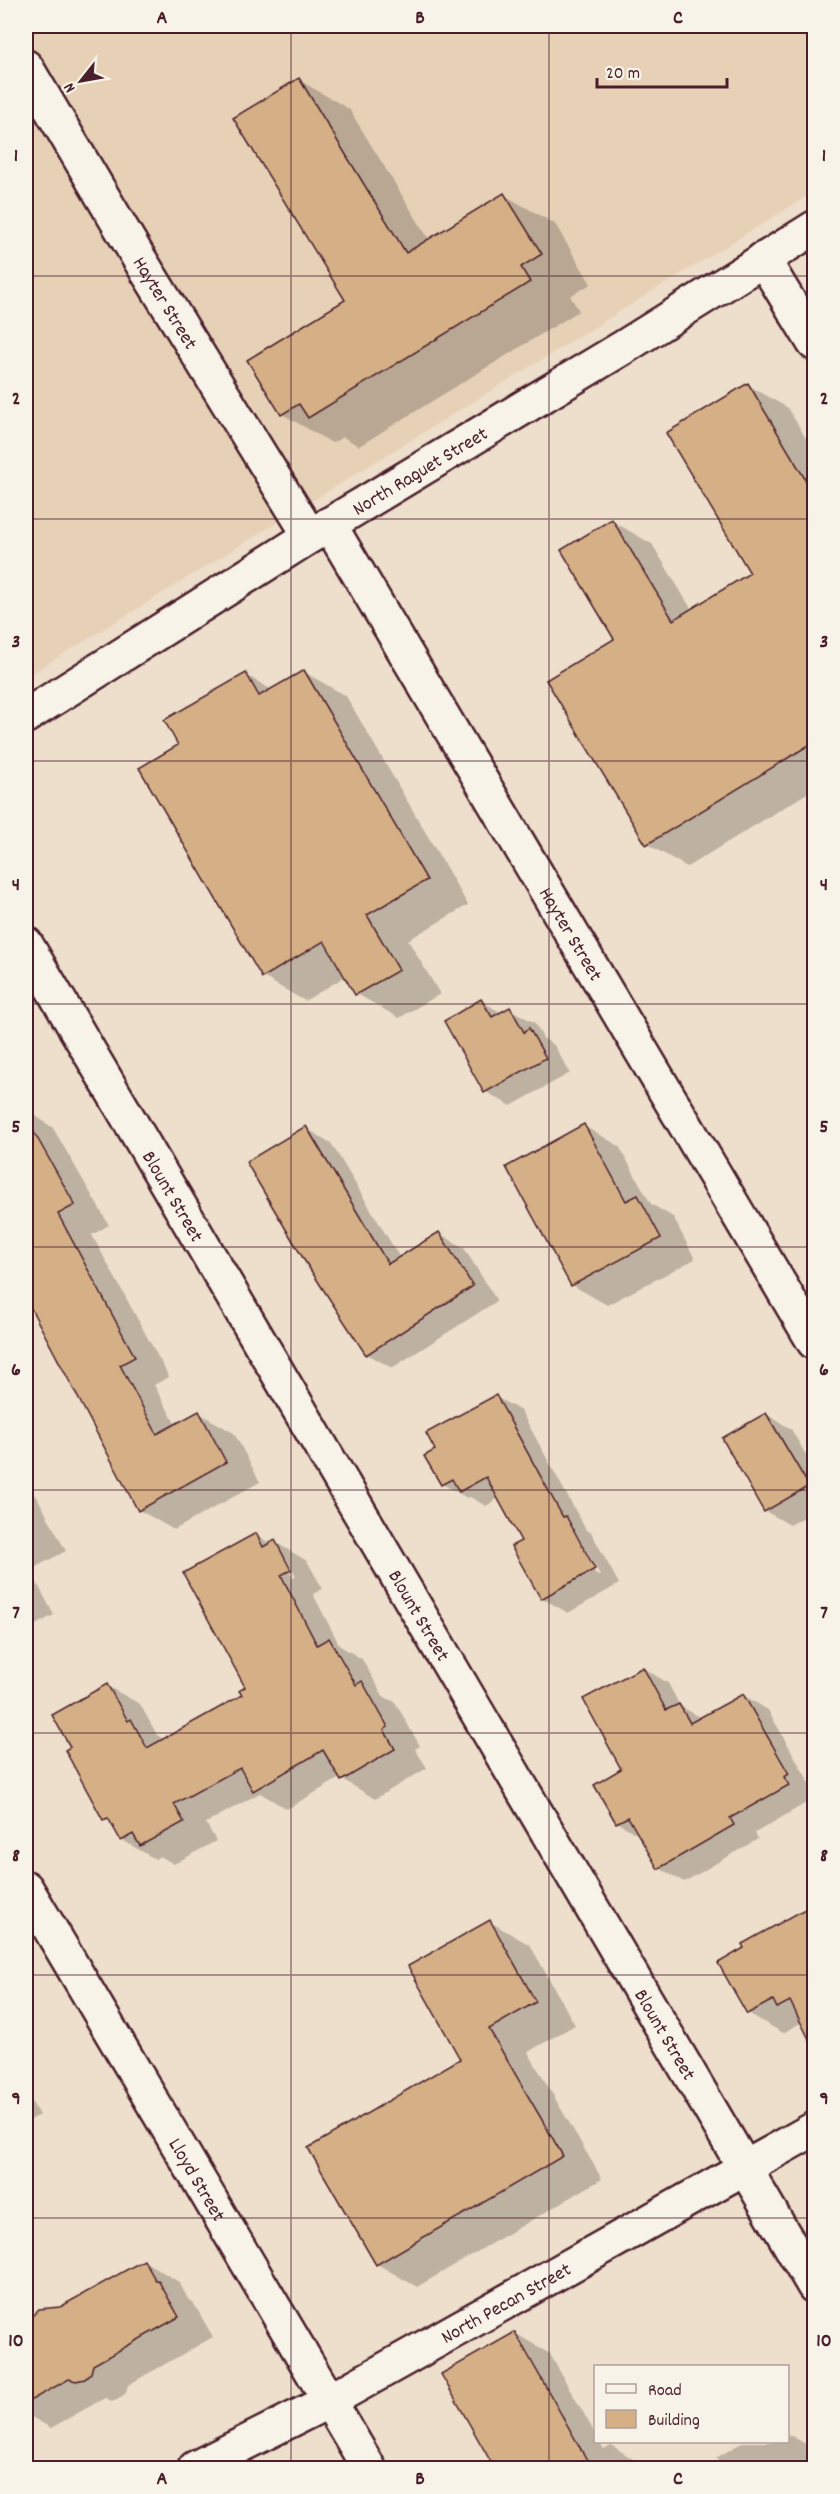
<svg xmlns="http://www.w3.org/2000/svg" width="840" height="2494" font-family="Dekko,sans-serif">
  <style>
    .built { fill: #e6d1b7 }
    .shadow { fill: #0003; fill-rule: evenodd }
    .building { fill: #d5b087; stroke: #4a1f2b; stroke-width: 1.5 }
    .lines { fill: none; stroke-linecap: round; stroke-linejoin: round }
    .street-casing { stroke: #4a1f2b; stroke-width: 38 }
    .secondary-casing { stroke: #4a1f2b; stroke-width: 38 }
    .street { stroke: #f7f3e8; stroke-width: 33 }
    .secondary { stroke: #f7f3e8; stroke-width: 33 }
    .grid { fill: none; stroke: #4a1f2b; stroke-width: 1.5; stroke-opacity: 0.55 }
    .labels { text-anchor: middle; stroke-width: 4.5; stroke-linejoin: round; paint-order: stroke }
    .street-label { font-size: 20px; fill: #4a1f2b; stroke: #f7f3e8 }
    .neatline { fill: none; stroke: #4a1f2b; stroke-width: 2 }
    .grid-label { font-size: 20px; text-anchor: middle; font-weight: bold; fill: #4a1f2b }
  </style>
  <rect width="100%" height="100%" fill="#eddfcb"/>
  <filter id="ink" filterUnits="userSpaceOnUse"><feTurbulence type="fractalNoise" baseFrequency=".0167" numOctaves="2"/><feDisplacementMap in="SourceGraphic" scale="12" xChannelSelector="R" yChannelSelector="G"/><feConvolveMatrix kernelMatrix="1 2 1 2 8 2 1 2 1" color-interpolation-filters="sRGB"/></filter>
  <g filter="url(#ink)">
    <polygon class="built" points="26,26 814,26 814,192 26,677"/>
    <g class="shadow">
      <polygon points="299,80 349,109 430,241 504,195 555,224 591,284 570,296 579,311 359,446 343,437 332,443 282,414 347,300"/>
      <polygon points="748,385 788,408 814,452 814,789 687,867 647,844 617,640 612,521 652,544 692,610 752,573"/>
      <polygon points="304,672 346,696 468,905 408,940 440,994 399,1018 357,994 346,976 305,1001 263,977 180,746 246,675 272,690"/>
      <polygon points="481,1001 502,1013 510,1009 535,1023 543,1038 554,1045 570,1073 511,1106 486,1092"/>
      <polygon points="26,1109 53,1128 109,1225 92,1235 169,1377 154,1385 176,1425 199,1413 234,1433 260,1482 174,1530 139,1510 26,1295"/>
      <polygon points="584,1126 619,1146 651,1204 673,1217 695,1259 607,1305 572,1285"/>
      <polygon points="306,1128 331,1143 400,1258 439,1233 464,1248 497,1301 392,1368 367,1354"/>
      <path d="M 496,1397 L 521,1411 L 586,1530 L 591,1532 L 619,1584 L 568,1613 L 542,1598 L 524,1541 L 499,1498 L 486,1506 L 470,1497 L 467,1498 L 442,1484 L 437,1450 ZM 565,1518 L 568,1518 L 600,1575 L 597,1576 Z"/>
      <polygon points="766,1414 791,1429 814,1469 814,1511 790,1525 765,1511"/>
      <polygon points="26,1490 37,1497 66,1551 30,1570 54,1615 26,1630"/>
      <path d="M 256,1535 L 271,1544 L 275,1542 L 307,1561 L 323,1589 L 313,1594 L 340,1646 L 362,1659 L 383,1696 L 395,1702 L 420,1746 L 415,1749 L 427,1768 L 375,1799 L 340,1778 L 287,1809 L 260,1793 L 206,1823 L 216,1841 L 174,1864 L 160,1856 L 155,1859 L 122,1840 L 114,1824 L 105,1819 L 72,1748 L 107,1686 L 140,1704 L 157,1735 L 165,1740 L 244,1695 L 247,1688 ZM 282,1558 L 286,1558 L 296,1576 L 293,1578 Z"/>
      <polygon points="643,1668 668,1683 680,1706 702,1718 743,1695 768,1710 813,1789 808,1792 813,1799 755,1833 758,1839 684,1882 659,1868 640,1836 617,1822 596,1785 623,1770"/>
      <polygon points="814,1905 814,2026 804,2021 783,2033 748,2013 746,1949 744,1945"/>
      <polygon points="490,1922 530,1945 575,2025 528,2052 602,2179 417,2287 377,2264 462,2060"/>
      <polygon points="26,2092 39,2115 26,2123"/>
      <polygon points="26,2152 30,2159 26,2162"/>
      <polygon points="144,2261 179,2282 188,2299 193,2302 213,2337 128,2385 126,2393 120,2398 112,2401 105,2398 51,2428 26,2414 26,2324 61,2309"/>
      <polygon points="515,2333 550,2354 596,2435 596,2442 599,2442 604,2449 611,2445 647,2468 497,2468"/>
      <polygon points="788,2434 806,2444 814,2458 814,2468 722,2468 716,2458 743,2442 788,2442"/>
    </g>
    <g class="building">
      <polygon points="299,78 406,253 504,193 542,254 521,267 530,282 308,418 299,404 281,415 247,360 345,300 233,118"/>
      <polygon points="748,383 814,494 814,742 646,845 546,680 614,639 561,550 612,519 673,620 750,573 666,433"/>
      <polygon points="304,670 427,880 367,915 399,970 355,995 324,941 262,978 139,768 178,745 164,720 246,673 259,696"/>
      <polygon points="481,999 492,1017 510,1007 524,1032 529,1028 546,1058 484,1093 444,1021"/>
      <polygon points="26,1118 75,1205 58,1214 135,1357 120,1365 157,1434 199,1411 226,1462 138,1511 26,1299"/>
      <polygon points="584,1124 626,1201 638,1195 661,1238 571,1286 506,1167"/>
      <polygon points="306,1126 388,1264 439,1232 473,1286 366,1355 306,1263 246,1162"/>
      <polygon points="496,1395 563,1517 566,1516 595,1569 541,1599 511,1546 521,1541 486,1477 459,1492 452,1479 441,1485 424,1456 435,1450 426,1433"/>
      <polygon points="766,1413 809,1486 764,1512 722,1438"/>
      <polygon points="256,1533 263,1547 275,1540 291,1570 281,1575 317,1645 329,1638 356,1685 362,1681 388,1727 384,1730 395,1749 341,1781 323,1750 253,1791 240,1768 174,1804 184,1822 140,1846 133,1834 121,1841 108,1818 103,1820 65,1750 70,1747 52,1715 107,1684 128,1721 131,1719 147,1748 242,1695 239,1691 245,1687 183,1573"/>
      <polygon points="643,1667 666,1710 679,1704 690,1723 743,1694 789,1774 784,1777 789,1785 730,1818 734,1825 658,1869 628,1817 616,1823 594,1785 621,1769 583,1699"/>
      <polygon points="814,1904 814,2049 790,2001 777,2008 773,2000 747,2014 718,1963 744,1948 742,1944"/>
      <polygon points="490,1920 536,2002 489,2029 563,2156 376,2265 308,2148 460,2059 408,1966"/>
      <polygon points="144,2260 156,2281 158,2280 179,2317 93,2365 91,2373 85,2379 76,2381 69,2379 26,2403 26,2322 39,2309 60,2307"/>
      <polygon points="515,2332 592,2469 495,2469 441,2374"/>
    </g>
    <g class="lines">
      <defs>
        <g id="street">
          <path id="s1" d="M 26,67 L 137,255 L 310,536"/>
          <polyline points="763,259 814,343"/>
          <path id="s2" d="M 329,524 L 814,1342"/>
          <path id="s3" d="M 26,944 L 814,2286"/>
          <path id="s4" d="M 26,1888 L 369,2468"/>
          <path id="s5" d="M 195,2468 L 329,2401 L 814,2129"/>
        </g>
        <g id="secondary">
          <path id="s6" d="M 26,716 L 310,536 L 624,347 L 814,228"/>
        </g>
      </defs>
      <use href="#street" class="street-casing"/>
      <use href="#secondary" class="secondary-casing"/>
      <use href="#street" class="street"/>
      <use href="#secondary" class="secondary"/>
    </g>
  </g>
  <path class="grid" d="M 291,26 L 291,2468M 549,26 L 549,2468M 26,276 L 814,276M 26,519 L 814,519M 26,761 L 814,761M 26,1004 L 814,1004M 26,1247 L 814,1247M 26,1490 L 814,1490M 26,1733 L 814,1733M 26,1975 L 814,1975M 26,2218 L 814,2218"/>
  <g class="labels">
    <g class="street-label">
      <text dy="7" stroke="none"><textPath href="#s1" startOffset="274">Hayter Street</textPath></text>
      <text dy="7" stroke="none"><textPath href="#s6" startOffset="464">North Raguet Street</textPath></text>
      <text dy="7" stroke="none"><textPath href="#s2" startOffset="476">Hayter Street</textPath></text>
      <text dy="7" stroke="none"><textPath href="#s3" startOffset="292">Blount Street</textPath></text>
      <text dy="7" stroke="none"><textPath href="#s3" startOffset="778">Blount Street</textPath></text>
      <text dy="7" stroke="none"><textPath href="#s3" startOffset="1264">Blount Street</textPath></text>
      <text dy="7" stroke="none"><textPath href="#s4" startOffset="338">Lloyd Street</textPath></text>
      <text dy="7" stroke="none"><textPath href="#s5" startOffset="352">North Pecan Street</textPath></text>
    </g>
  </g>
  <rect width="840" height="2494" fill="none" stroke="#f7f3e8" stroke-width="66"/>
  <rect x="594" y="2365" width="195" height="78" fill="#f7f3e8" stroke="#b29e9c" stroke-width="1.5"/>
  <rect x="606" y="2384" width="30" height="9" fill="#f7f3e8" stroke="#b29e9c" stroke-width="1.5"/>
  <text x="648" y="2395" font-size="18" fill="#4a1f2b">Road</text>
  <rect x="606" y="2410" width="30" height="18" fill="#d5b087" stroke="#b29e9c" stroke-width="1.5"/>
  <text x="648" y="2425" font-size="18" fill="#4a1f2b">Building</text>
  <g transform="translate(81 81) rotate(239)" stroke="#f7f3e8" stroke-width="4.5" paint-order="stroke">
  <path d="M0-4.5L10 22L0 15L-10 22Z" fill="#4a1f2b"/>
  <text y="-9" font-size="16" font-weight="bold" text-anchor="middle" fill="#4a1f2b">N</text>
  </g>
  <path d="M597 78v9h130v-9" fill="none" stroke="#4a1f2b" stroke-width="3"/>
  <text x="606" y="78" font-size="18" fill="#4a1f2b" stroke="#f7f3e8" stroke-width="4.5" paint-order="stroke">20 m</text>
  <rect x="33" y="33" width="774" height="2428" class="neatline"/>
  <g class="grid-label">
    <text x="162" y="23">A</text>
    <text x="420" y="23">B</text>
    <text x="678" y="23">C</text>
    <text x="16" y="161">1</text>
    <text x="824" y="161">1</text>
    <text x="16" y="404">2</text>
    <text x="824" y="404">2</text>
    <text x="16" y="647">3</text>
    <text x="824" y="647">3</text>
    <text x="16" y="890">4</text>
    <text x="824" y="890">4</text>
    <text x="16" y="1132">5</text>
    <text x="824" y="1132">5</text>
    <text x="16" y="1375">6</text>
    <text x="824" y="1375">6</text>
    <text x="16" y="1618">7</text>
    <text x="824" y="1618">7</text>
    <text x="16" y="1861">8</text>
    <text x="824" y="1861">8</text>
    <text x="16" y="2104">9</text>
    <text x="824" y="2104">9</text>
    <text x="16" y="2346">10</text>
    <text x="824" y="2346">10</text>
    <text x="162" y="2484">A</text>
    <text x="420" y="2484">B</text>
    <text x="678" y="2484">C</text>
  </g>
</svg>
